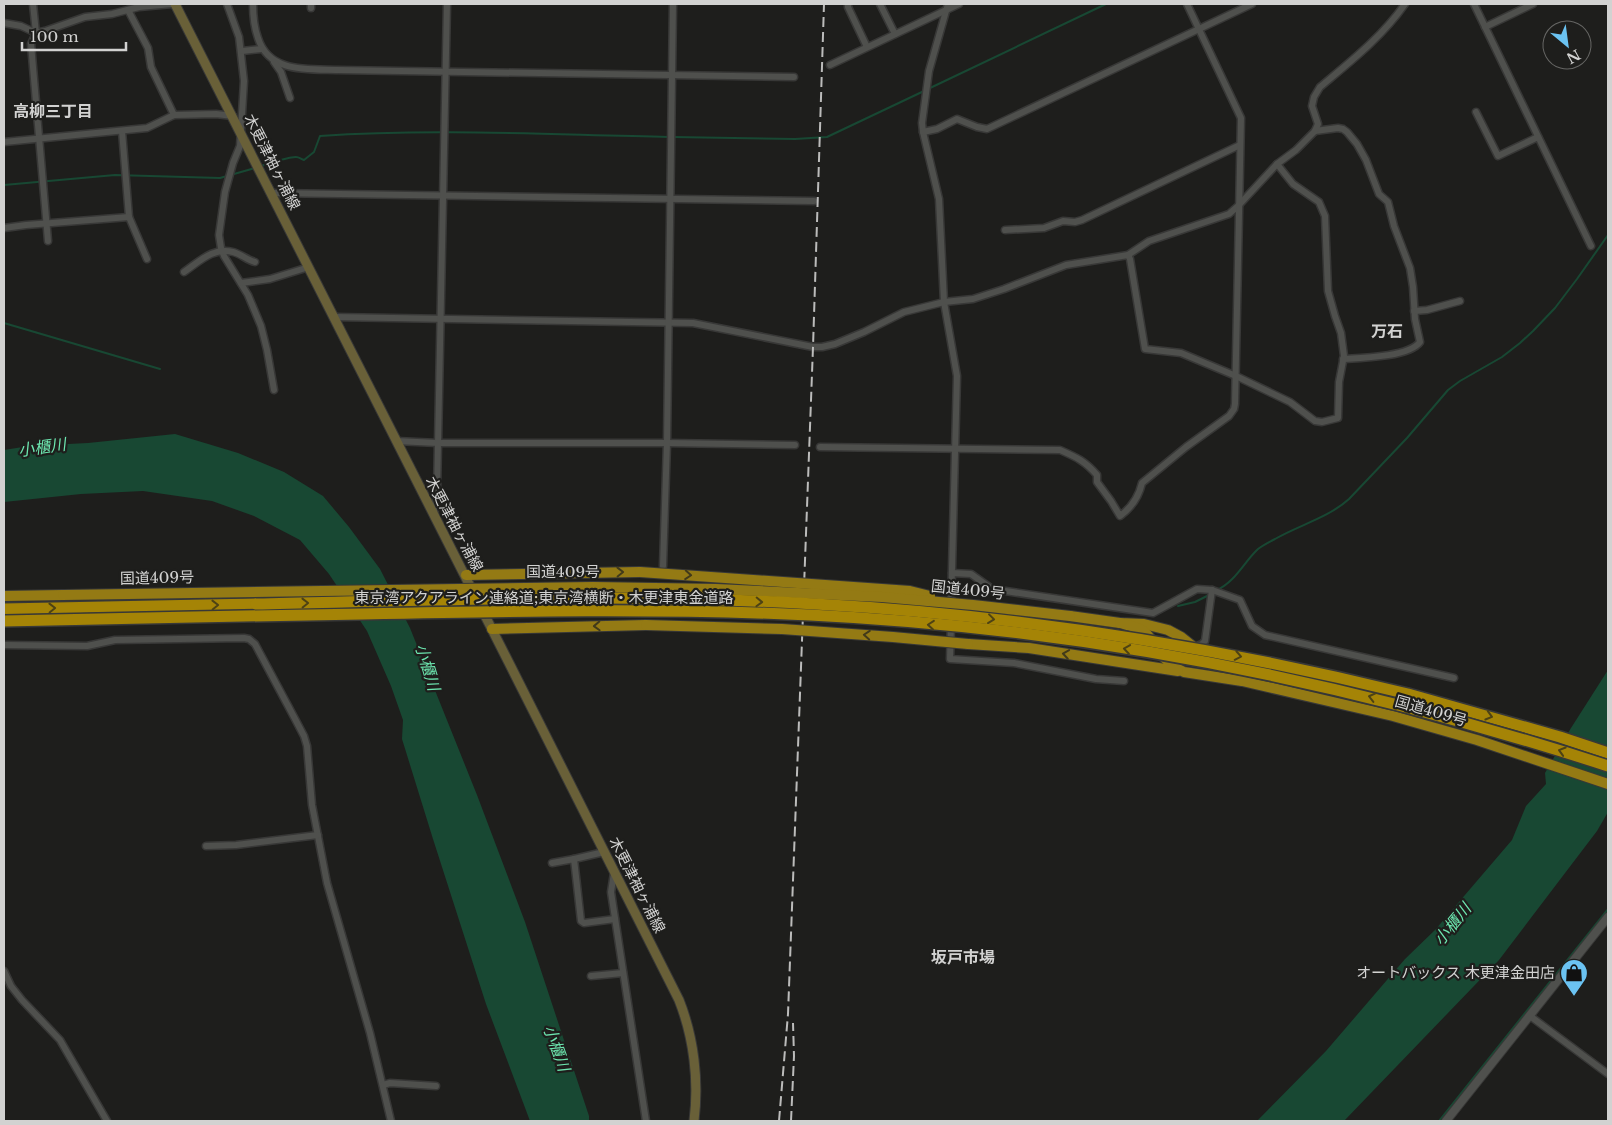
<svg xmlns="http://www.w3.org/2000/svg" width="1612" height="1125" font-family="'Libre Baskerville','Noto Sans JP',serif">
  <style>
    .water { fill: #184833 }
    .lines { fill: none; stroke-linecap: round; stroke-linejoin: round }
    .stream { stroke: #184833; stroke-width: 2 }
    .minor-casing { stroke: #383837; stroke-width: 9 }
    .tertiary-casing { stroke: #383837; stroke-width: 10 }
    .secondary-casing { stroke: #383837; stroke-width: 11 }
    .trunk-casing { stroke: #383837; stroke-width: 12 }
    .motorway-casing { stroke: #383837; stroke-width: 14 }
    .minor { stroke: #4f504d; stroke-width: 6 }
    .tertiary { stroke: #4f504d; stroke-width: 8 }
    .secondary { stroke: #696038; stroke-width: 9 }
    .trunk { stroke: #947a14; stroke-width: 10 }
    .motorway { stroke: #a58406; stroke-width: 11 }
    .rail { stroke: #bcbcbb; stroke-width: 2; stroke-dasharray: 10 5; stroke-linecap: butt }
    .trunk-bridge-casing { stroke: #383837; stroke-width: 12; stroke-linecap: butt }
    .motorway-bridge-casing { stroke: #383837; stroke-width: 14; stroke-linecap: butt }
    .trunk-bridge { stroke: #947a14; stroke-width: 10 }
    .motorway-bridge { stroke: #a58406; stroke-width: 11 }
    .oneway { stroke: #413a1a }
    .oneway2 { stroke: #4d4214 }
    .labels { text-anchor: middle; stroke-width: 4.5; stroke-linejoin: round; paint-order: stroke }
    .street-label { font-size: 15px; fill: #d2d2d1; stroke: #1e1e1c }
    .poi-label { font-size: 15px; fill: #d2d2d1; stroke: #1e1e1c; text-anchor: end }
    .neighbourhood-label { font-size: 16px; font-weight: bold; fill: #d2d2d1; stroke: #1e1e1c }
    .water-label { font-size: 16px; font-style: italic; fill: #6de7b0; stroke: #1e1e1c }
  </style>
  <rect width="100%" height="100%" fill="#1e1e1c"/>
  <g class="water">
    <polygon points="175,434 238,453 284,472 323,496 349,527 380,569 410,628 477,795 525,922 589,1116 589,1121 530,1121 486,1004 433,839 402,739 403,720 391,686 367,631 329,574 300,540 254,516 212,501 143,491 81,494 4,502 4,450 29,446 88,443"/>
    <polygon points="1608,670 1608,812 1597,831 1499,960 1344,1121 1257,1121 1326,1051 1405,959 1435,930 1512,840 1526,806 1546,784 1545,773 1571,728"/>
  </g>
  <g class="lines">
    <g class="stream">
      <polyline points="928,89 1106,4"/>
      <polyline points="673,137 795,139 827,137 924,91"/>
      <path d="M 262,166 C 266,163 291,157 296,157 C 299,157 301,159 304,160 L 314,152 L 320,136 C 436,128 552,135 669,137"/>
      <polyline points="4,185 115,175 220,178 255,168"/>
      <polyline points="4,323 160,369"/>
      <path d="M 1217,590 C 1235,582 1244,562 1258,549 C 1263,545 1269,542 1275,539 C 1299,525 1328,518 1349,499 L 1407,438 L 1448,390 L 1460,381 L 1502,357 L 1520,343 L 1533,331 L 1555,308 L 1577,279 L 1608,235"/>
      <polyline points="1178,606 1195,602 1209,595"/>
      <polyline points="1439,1121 1608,909"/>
    </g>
    <defs>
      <g id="minor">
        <polyline points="33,4 36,33 31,44 48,241"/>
        <polyline points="227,4 239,37 244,81 240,146 233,163 225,192 219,235 221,248 224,256 248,295 261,326 267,350 274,390"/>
        <path d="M 253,4 C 253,16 254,27 258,38 C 269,73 307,69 338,70 L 794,77"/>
        <polyline points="848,4 848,7 867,47"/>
        <polyline points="880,4 895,34"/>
        <polyline points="948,4 929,71 922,123 923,132 939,199 944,302 957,376 951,607"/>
        <polyline points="1474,4 1591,246"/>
        <polyline points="311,8 311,4"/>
        <polyline points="128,10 148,48 151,67 174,115"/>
        <polyline points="4,23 21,26 36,33 45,31 85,17 112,14 139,7 172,4"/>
        <polyline points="1485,27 1533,4"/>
        <polyline points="242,51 261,49"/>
        <polyline points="274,62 281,72 290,98"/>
        <polyline points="830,65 959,4"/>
        <polyline points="1476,112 1498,156 1538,137"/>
        <polyline points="122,131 129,217 147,259"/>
        <path d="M 1315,131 L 1338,128 L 1343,129 L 1347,132 L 1357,144 L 1366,160 L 1379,194 L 1388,202 L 1394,226 L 1410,268 L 1413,287 L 1415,319 L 1420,342 C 1409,357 1361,358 1343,359"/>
        <polyline points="923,132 937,129 957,119 977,127 987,129 1252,4"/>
        <polyline points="4,142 147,128 174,115 216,114 233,116"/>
        <polyline points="272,193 814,201"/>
        <polyline points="4,228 26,225 129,217"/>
        <polyline points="1005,230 1044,228 1063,221 1075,222 1082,220 1240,145"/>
        <polyline points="1128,255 1130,259 1145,349 1181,353 1236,376 1290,402 1315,421 1322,422 1338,418 1339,382 1344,356 1341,333 1335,316 1328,291 1325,216 1319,202 1293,184 1277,164"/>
        <path d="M 184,272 C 200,261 213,247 233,252 C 241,254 247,260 255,262"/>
        <polyline points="241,283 270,279 309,267"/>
        <polyline points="1414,311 1427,310 1460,301"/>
        <path d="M 334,317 L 693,323 L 813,347 L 822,347 L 835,344 L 864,332 L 904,312 L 944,302 L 973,299 L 1004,289 L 1066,265 L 1128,255 L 1149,241 L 1229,214 L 1238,206 L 1277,164 L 1296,150 L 1315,131 L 1318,124 L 1312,106 L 1314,97 L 1320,87 C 1350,62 1382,37 1405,4"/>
        <polyline points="396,441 438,443 667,443 795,445"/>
        <path d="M 820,447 L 1060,450 C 1076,457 1085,461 1097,475 L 1097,482 L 1111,501 L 1120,516 C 1131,508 1139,496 1142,483 L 1186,447 L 1229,416 L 1234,409 L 1235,404 L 1241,118 L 1187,4"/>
        <polyline points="434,513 437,492 447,4"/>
        <polyline points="663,566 667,443 673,4"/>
        <polyline points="952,573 971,574 992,589 1153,613 1197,589 1212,590 1240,600 1252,626 1265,635 1454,678"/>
        <polyline points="951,624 950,659 1014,663 1096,679 1124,681"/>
        <polyline points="4,645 87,646 115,640 244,638 249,639 255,644 294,717 304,736 307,746 312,805 327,883 370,1033 391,1121"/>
        <polyline points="1195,647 1202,644 1205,641 1212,590"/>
        <polyline points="206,846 236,845 318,835"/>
        <polyline points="574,859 604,852"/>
        <polyline points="552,863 574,859 581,921 584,923 615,919"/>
        <polyline points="614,873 611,892 646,1121"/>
        <polyline points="4,971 11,986 22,1000 60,1040 107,1121"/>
        <polyline points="591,976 623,973"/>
        <polyline points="1530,1016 1608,1074"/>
        <polyline points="383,1085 390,1083 436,1086"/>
      </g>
      <polyline id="tertiary" points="1446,1121 1608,917"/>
      <path id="secondary" d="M 175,4 C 345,335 511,668 679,1000 C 694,1038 699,1081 694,1121"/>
      <g id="trunk">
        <polyline points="466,575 640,572"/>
        <polyline points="4,596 63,595"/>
        <polyline points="1070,616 1120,623 1144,624 1168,630 1181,637 1196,649"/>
        <path d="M 1120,623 C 1127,625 1136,627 1142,630 C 1149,634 1153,643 1157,649 C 1164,659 1173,667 1184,672 L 1242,681 L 1393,716 L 1477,740 L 1608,784"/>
        <polyline points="492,629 646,625"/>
        <polyline points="968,644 1029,648 1178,671"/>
      </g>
      <g id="motorway">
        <polyline points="4,609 256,604"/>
        <polyline points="1408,694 1560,737 1608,753"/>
      </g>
    </defs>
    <use href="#minor" class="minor-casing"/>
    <use href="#tertiary" class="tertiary-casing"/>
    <use href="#secondary" class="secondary-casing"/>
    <use href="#trunk" class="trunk-casing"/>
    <use href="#motorway" class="motorway-casing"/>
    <use href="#minor" class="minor"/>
    <use href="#tertiary" class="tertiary"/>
    <use href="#secondary" class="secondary"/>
    <use href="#trunk" class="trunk"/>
    <use href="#motorway" class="motorway"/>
    <g class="rail">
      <polyline points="779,1121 788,1014 813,347 824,4"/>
      <polyline points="791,1121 794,1056 793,1023"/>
    </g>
    <defs>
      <g id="trunk-bridge">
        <polyline points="640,572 910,591 930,596"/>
        <polyline points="63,595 593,587 716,589 882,597 973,605 1070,616"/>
        <polyline points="646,625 782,629 893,637 968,644"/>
      </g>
      <g id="motorway-bridge">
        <path d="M 256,604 C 442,600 629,593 815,604 C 1016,615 1213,646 1408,694"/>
        <path d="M 4,621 C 123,618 243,616 362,614 C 512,611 661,608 810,615 C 1082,628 1350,682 1608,766"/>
      </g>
    </defs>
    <use href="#trunk-bridge" class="trunk-bridge-casing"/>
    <use href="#motorway-bridge" class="motorway-bridge-casing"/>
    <use href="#trunk-bridge" class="trunk-bridge"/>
    <use href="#motorway-bridge" class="motorway-bridge"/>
  </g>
  <defs><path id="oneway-chevron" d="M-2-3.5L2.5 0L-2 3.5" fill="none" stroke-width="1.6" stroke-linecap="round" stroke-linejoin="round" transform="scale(1.25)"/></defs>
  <g class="oneway">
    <use href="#oneway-chevron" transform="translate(620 572) rotate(-1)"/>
    <use href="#oneway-chevron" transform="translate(688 575) rotate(4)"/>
    <use href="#oneway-chevron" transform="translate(597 626) rotate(178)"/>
    <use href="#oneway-chevron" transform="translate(867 635) rotate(-176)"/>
    <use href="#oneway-chevron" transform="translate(1066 654) rotate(-171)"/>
  </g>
  <g class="oneway2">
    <use href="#oneway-chevron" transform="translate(759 602) rotate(2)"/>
    <use href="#oneway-chevron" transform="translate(305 603) rotate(-1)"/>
    <use href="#oneway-chevron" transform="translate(215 605) rotate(-1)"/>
    <use href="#oneway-chevron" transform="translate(52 608) rotate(-1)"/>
    <use href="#oneway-chevron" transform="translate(991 619) rotate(7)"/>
    <use href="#oneway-chevron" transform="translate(931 625) rotate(-175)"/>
    <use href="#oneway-chevron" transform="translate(1127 649) rotate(-172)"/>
    <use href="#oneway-chevron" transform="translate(1238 656) rotate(11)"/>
    <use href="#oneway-chevron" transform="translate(1372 697) rotate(-166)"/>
    <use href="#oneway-chevron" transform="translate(1489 716) rotate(16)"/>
    <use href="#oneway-chevron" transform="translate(1562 751) rotate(-163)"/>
  </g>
  <defs>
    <symbol id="shop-pin" viewBox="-11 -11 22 30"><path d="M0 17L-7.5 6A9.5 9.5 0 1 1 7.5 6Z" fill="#6bc3f2" stroke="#1e1e1c"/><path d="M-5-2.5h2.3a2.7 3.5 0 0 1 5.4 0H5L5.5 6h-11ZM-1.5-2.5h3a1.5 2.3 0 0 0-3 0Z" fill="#111"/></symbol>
  </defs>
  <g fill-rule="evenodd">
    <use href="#shop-pin" x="1558" y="957" width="32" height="43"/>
  </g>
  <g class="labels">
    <g class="street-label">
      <text transform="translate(272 162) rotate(63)" y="5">木更津袖ヶ浦線</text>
      <text transform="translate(454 524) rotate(62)" y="5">木更津袖ヶ浦線</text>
      <text x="563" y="577">国道409号</text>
      <text transform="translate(157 578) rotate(-1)" y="5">国道409号</text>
      <text transform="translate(968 590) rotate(6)" y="5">国道409号</text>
      <text x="544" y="603">東京湾アクアライン連絡道;東京湾横断・木更津東金道路</text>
      <text transform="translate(1431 711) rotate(16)" y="5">国道409号</text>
      <text transform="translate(637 885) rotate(63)" y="5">木更津袖ヶ浦線</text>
    </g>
    <g class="poi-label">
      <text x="1555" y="978">オートバックス 木更津金田店</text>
    </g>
    <g class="neighbourhood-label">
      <text x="53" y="117">高柳三丁目</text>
      <text x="1387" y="337">万石</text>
      <text x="963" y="963">坂戸市場</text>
    </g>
    <g class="water-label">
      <text transform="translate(42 447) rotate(-8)" y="6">小櫃川</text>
      <text transform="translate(428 667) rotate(73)" y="6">小櫃川</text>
      <text transform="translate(1452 924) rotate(-51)" y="6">小櫃川</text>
      <text transform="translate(557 1048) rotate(70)" y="6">小櫃川</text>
    </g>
  </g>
  <rect width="1612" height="1125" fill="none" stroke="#d2d2d1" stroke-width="10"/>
  <g transform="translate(1567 45) rotate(151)"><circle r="24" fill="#1e1e1c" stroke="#666664"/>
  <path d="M0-4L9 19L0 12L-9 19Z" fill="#6bc3f2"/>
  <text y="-8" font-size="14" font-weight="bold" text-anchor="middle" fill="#d2d2d1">N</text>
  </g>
  <path d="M22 42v8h104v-8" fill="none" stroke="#d2d2d1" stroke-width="2.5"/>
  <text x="30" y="42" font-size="15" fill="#d2d2d1" stroke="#1e1e1c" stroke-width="4" paint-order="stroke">100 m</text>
</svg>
